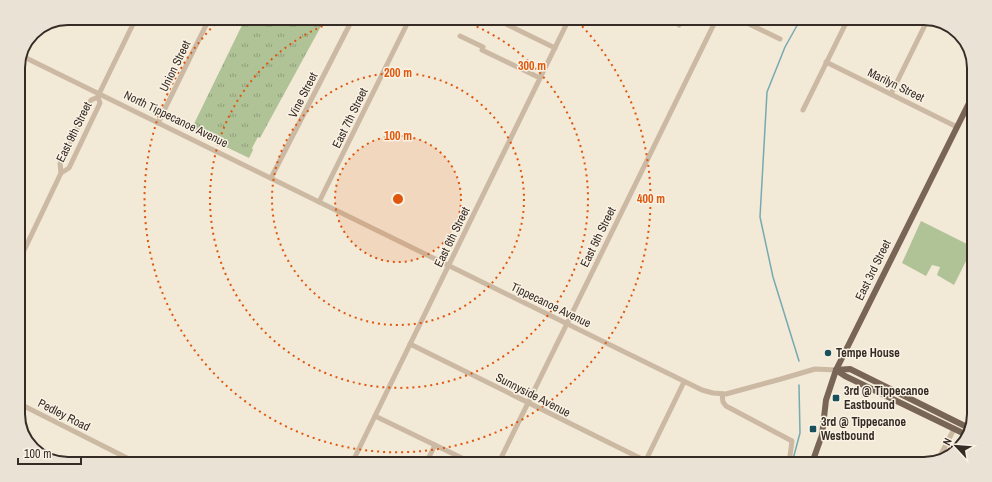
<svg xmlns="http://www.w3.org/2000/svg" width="992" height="482" font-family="'Archivo Narrow',sans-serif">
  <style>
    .grass { fill: url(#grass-tufts) }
    .garden { fill: #b0c397 }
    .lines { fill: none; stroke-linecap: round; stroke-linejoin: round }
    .stream { stroke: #74aab2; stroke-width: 1.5 }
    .minor { stroke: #ccb9a3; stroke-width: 5 }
    .major { stroke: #796555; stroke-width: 6 }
    .ring { fill: none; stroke: #df570d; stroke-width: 2; stroke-dasharray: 2 4 }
    .poi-dot { fill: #18505b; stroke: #faf2e4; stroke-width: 1.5 }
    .labels { text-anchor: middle; stroke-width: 3; stroke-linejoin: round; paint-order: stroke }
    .street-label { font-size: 12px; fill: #362c25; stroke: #faf2e4 }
    .poi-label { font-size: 12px; font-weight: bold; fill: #362c25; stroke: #faf2e4; text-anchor: start }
    .rim { fill: none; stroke: #362c25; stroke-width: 2 }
    .centre { fill: #df570d; stroke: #faf2e4; stroke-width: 2 }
    .ring-label { font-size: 12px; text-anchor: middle; font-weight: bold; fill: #df570d; stroke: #faf2e4; stroke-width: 3; stroke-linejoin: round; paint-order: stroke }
  </style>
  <defs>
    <pattern id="grass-tufts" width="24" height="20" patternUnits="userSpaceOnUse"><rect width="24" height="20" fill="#b0c397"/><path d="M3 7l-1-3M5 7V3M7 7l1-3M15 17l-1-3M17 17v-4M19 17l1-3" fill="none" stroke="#909f7b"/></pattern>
  </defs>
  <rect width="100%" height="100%" fill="#f3e9d7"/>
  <polygon class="grass" points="245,19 325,19 260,138 258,137 252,148 253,150 249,158 191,130"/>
  <polygon class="garden" points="921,221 971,246 971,251 954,285 937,275 940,267 932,265 926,276 902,263"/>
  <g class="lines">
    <g class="stream">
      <polyline points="799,361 773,277 760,217 767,92 785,47 799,22"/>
      <polyline points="792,463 800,433 799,385"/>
    </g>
    <g class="minor">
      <polyline points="498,20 555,48"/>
      <polyline points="745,22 780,39"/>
      <polyline points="944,23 948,25"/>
      <polyline points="679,25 681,22"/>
      <polyline points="460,36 483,47 482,50 540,78"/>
      <polyline points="22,56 702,390 713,393 726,394 781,379 815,369 836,370"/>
      <polyline points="826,62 957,127"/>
      <polyline points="891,94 926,23"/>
      <polyline points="803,110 846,23"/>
      <polyline points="158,123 209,19"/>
      <polyline points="61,173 69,168 100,103 98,97"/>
      <polyline points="271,178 352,20"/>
      <polyline points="319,202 409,20"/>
      <polyline points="18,263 61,173 60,163 91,100 98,97 99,94 136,18"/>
      <polyline points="410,344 648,462"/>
      <polyline points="722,394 723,402 726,406 792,441 790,456 787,463"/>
      <polyline points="18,403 129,459"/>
      <polyline points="375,416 468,461"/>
      <polyline points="938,460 954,429"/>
      <polyline points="353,461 568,21"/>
      <polyline points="427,461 435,445"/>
      <polyline points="499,462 715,22"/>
      <polyline points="645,462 684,382"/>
    </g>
    <g class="major">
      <polyline points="836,370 845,376 969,436"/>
      <polyline points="836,370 850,369 969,428"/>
      <polyline points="812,463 822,435 826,400 836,370 974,93"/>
    </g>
  </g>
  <circle cx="398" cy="199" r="63" fill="#df570d" fill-opacity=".12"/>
  <g class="ring">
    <circle cx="398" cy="199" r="63"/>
    <circle cx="398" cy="199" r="126"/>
    <path d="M460 20A189 189 0 1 1 338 20"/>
    <path d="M578 22A253 253 0 1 1 219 20"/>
  </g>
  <g class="poi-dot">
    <circle cx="828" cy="353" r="4"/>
    <rect x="832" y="394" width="8" height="8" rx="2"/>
    <rect x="809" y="425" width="8" height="8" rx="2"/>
  </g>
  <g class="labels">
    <g class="street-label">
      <text transform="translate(175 66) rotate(-64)" y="4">Union Street</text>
      <text transform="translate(896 85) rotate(26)" y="4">Marilyn Street</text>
      <text transform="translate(303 95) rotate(-63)" y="4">Vine Street</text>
      <text transform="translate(350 118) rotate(-64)" y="4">East 7th Street</text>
      <text transform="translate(176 119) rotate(26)" y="4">North Tippecanoe Avenue</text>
      <text transform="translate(74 132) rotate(-64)" y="4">East 9th Street</text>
      <text transform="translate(452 237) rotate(-64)" y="4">East 6th Street</text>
      <text transform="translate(598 237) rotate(-64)" y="4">East 5th Street</text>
      <text transform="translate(873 270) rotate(-64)" y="4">East 3rd Street</text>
      <text transform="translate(551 305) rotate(26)" y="4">Tippecanoe Avenue</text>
      <text transform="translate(533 395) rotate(27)" y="4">Sunnyside Avenue</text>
      <text transform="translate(64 415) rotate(27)" y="4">Pedley Road</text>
    </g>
    <g class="poi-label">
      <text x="836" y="357">Tempe House</text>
      <text x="844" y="395">3rd @ Tippecanoe<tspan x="844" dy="14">Eastbound</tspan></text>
      <text x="821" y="426">3rd @ Tippecanoe<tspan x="821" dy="14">Westbound</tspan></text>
    </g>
  </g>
  <path d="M0 0H992V482H0ZM68 25H924A43 43 0 0 1 967 68V414A43 43 0 0 1 924 457H68A43 43 0 0 1 25 414V68A43 43 0 0 1 68 25Z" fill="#eae2d5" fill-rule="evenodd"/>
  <path class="rim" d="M68 25H924A43 43 0 0 1 967 68V414A43 43 0 0 1 924 457H68A43 43 0 0 1 25 414V68A43 43 0 0 1 68 25Z"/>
  <circle cx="398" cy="199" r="6" class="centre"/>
  <g class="ring-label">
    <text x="532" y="70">300 m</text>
    <text x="398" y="77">200 m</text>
    <text x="398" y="140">100 m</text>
    <text x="651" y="203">400 m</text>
  </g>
  <g transform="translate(956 446) rotate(296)" stroke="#faf2e4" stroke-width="3" paint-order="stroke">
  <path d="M0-3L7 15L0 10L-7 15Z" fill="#362c25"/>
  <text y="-6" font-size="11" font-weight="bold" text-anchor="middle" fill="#362c25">N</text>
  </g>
  <path d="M18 458v6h63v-6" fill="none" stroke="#362c25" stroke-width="2"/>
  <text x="24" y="458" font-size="12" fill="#362c25" stroke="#faf2e4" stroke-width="3" paint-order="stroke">100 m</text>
</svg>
